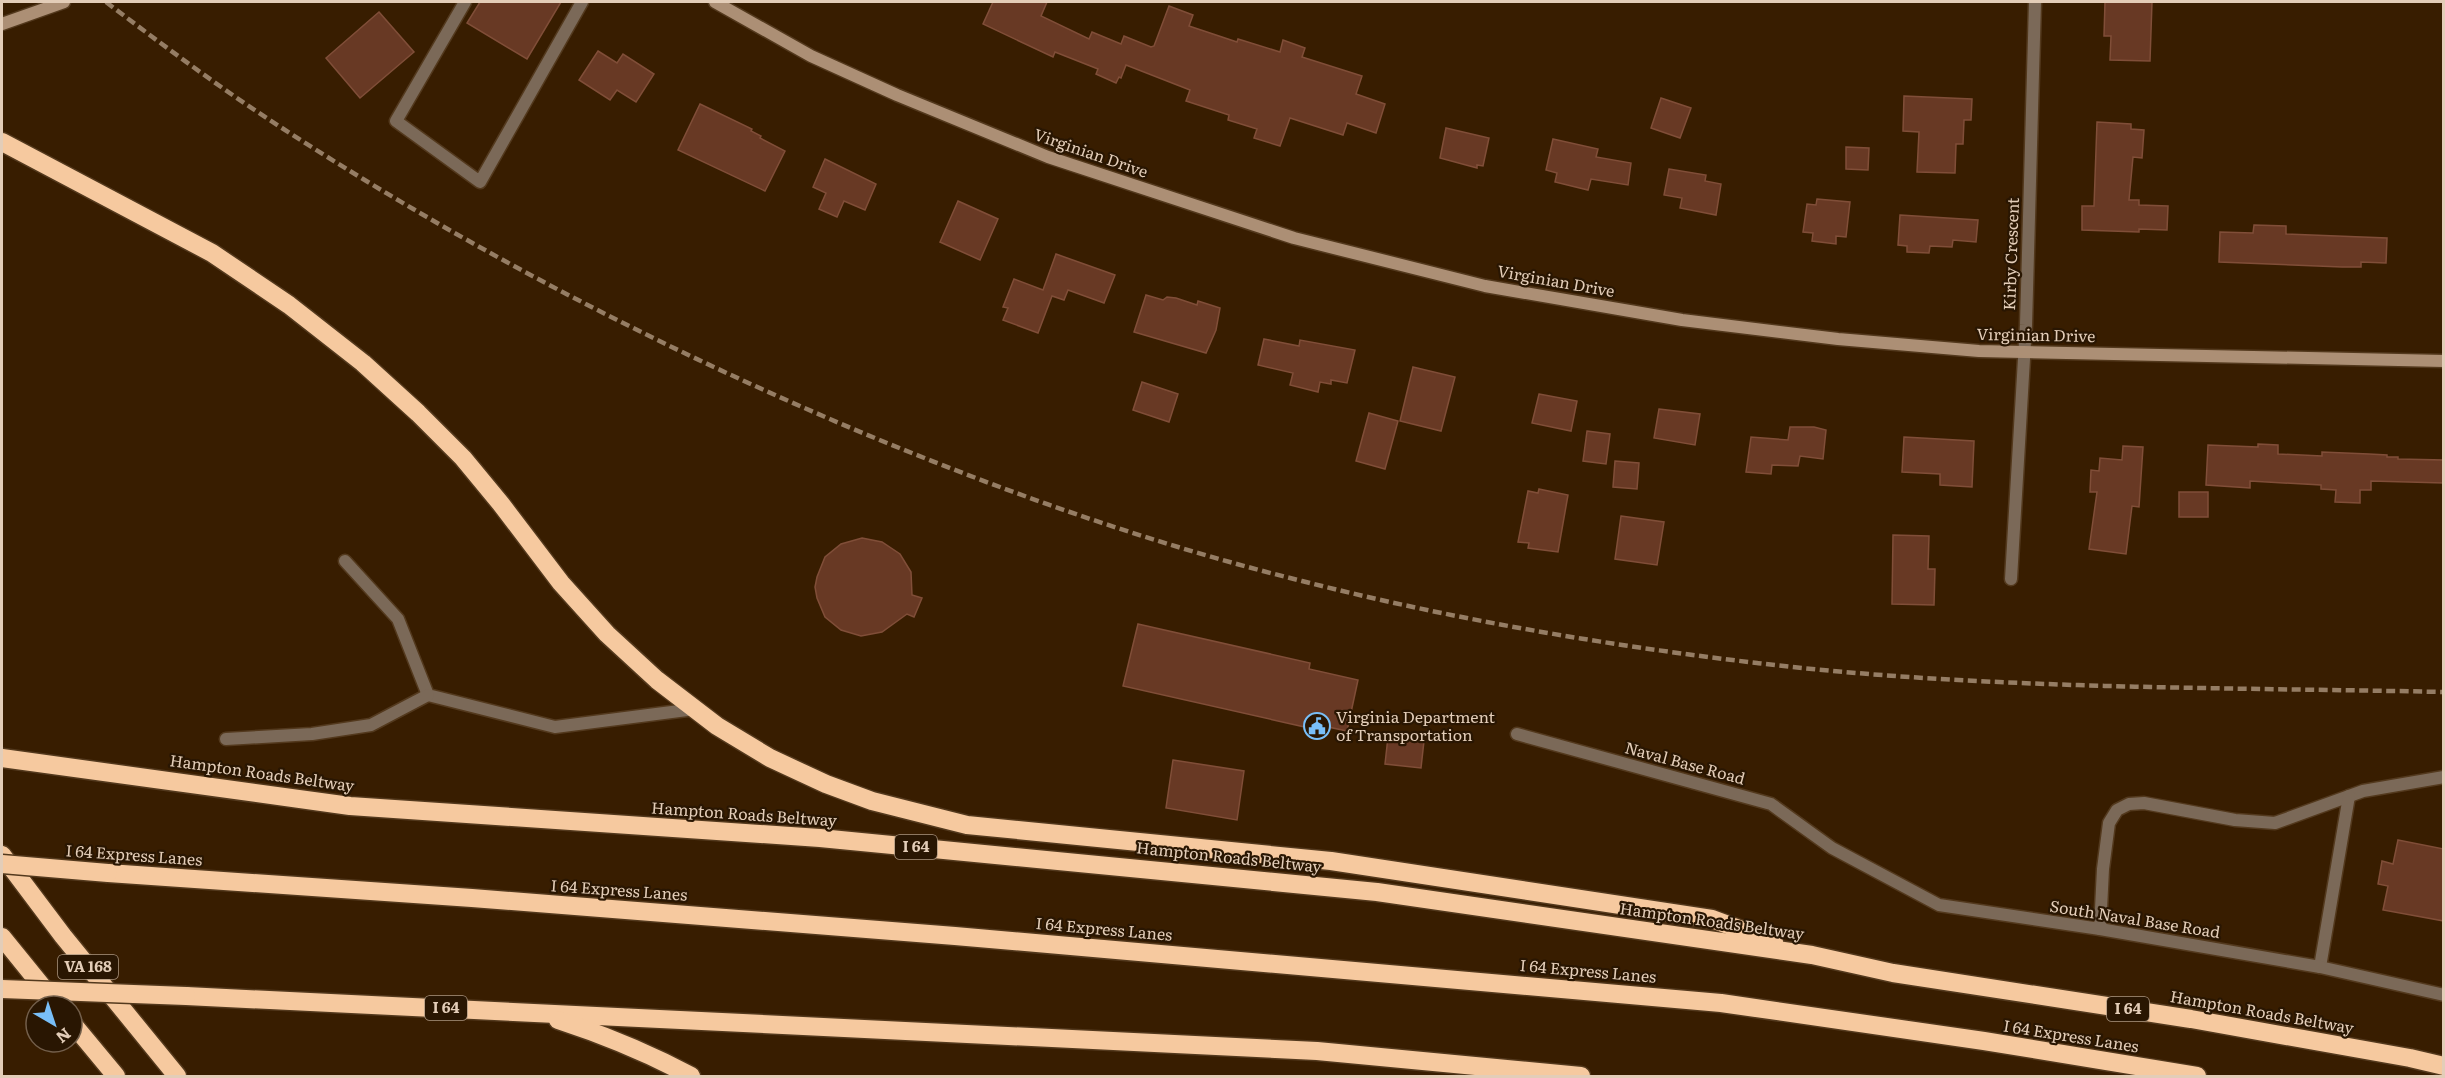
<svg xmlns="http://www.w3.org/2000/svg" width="2445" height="1078" font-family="Literata,serif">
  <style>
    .building { fill: #683924; stroke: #804e38; stroke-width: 1.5 }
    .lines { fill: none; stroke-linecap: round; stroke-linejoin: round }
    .lane-casing { stroke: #53391d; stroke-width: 15 }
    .street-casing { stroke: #53391d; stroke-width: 15 }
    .secondary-casing { stroke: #53391d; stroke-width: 15 }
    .highway-casing { stroke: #53391d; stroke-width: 21 }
    .lane { stroke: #7b6958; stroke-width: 12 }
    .street { stroke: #7b6958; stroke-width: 12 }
    .secondary { stroke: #ac8f75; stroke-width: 12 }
    .highway { stroke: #f6c99f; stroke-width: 18 }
    .rail { stroke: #957d64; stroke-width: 4.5; stroke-dasharray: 9 4.5; stroke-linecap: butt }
    .highway-bridge-casing { stroke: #53391d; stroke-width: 21; stroke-linecap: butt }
    .highway-bridge { stroke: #f6c99f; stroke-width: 18 }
    .labels { text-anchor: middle; stroke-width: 4.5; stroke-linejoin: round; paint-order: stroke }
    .shield { fill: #291602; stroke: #ab9681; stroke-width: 1.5 }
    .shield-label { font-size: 15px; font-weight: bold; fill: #e3cdb8 }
    .street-label { font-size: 16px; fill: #e3cdb8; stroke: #291602 }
    .poi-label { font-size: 16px; fill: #e3cdb8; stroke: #291602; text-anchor: start }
  </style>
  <rect width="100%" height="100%" fill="#381d00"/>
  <g class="building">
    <polygon points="480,2 561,2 527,59 467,23"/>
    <polygon points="993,2 1047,2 1041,16 1089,39 1092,32 1121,44 1124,36 1151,47 1154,46 1169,6 1193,15 1189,26 1237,42 1238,39 1280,52 1283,40 1305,48 1302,57 1362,76 1356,94 1385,104 1376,133 1347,123 1343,135 1290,118 1280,146 1254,138 1257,129 1228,120 1229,115 1186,101 1190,90 1126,65 1121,78 1119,77 1116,83 1096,74 1098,69 1055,52 1053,57 983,24"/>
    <polygon points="2105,2 2152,2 2150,61 2110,60 2111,36 2104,36"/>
    <polygon points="379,12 414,52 360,98 326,58"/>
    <polygon points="598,51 617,63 623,54 654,74 636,102 617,90 610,100 579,80"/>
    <polygon points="1904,96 1972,99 1971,120 1964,120 1963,144 1956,144 1955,173 1917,172 1919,132 1903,131"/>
    <polygon points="1661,98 1691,108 1680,138 1651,128"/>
    <polygon points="700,104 752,129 751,131 761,136 760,138 785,151 765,191 678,150"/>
    <polygon points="2097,122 2131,124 2131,129 2144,130 2142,158 2133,157 2129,200 2139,200 2139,205 2168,206 2167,230 2139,229 2139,232 2082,230 2082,206 2094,206"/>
    <polygon points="1446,128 1489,138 1483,166 1477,165 1477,168 1440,158"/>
    <polygon points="1553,139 1598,149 1596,157 1631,163 1628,185 1591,179 1588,190 1555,182 1557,173 1546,170"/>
    <polygon points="1846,147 1869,148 1868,170 1846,169"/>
    <polygon points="825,159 876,184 865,210 844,201 837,217 819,209 826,193 813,187"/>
    <polygon points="1669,169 1706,175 1705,181 1721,184 1716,215 1680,208 1682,198 1664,195"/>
    <polygon points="1817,199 1850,202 1846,237 1836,236 1836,244 1812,241 1813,233 1803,232 1807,204 1816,205"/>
    <polygon points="958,201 998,219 980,260 940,242"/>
    <polygon points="1900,215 1978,220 1976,242 1953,240 1952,247 1930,246 1929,253 1907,252 1907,246 1898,245"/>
    <polygon points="2254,225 2286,226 2286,234 2387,238 2386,263 2361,262 2361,267 2342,267 2219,262 2220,232 2253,233"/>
    <polygon points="1056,254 1115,275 1104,303 1068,290 1064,300 1052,296 1038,333 1003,320 1008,308 1003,307 1014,279 1043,290"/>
    <polygon points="1146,295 1163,300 1167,297 1176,298 1197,305 1198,301 1220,308 1216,330 1206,353 1134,332"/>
    <polygon points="1264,339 1299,346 1300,340 1355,350 1347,383 1331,380 1331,384 1320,382 1318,392 1290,385 1293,373 1258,365"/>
    <polygon points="1413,367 1455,377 1441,431 1400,421"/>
    <polygon points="1142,382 1178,394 1169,422 1133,410"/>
    <polygon points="1539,394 1577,401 1571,431 1532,423"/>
    <polygon points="1659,409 1700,414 1695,445 1654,438"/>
    <polygon points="1369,413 1398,421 1385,469 1356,461"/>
    <polygon points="1790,427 1814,427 1826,430 1823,459 1800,456 1798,466 1772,465 1771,474 1746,472 1751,437 1788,440"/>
    <polygon points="1587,431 1610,434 1606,464 1583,461"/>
    <polygon points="1904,437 1974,441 1972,487 1940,485 1940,474 1902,472"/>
    <polygon points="2258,444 2278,445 2278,454 2322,456 2322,452 2369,454 2387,455 2387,457 2398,457 2398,459 2444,460 2444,483 2371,481 2371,490 2360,490 2360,503 2335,502 2336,490 2321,489 2321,485 2250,481 2250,488 2206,485 2208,445 2258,447"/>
    <polygon points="2123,446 2143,447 2139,507 2132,506 2126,554 2089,549 2097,492 2090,492 2091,470 2099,471 2100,458 2122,460"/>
    <polygon points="1615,461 1639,463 1637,489 1613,487"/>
    <polygon points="1539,489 1568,495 1558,552 1528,548 1529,543 1518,542 1528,491 1538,493"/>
    <rect x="2179" y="492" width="29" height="25"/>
    <polygon points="1621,516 1664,522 1657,565 1615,559"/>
    <polygon points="1893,535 1929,536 1928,569 1935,569 1934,605 1892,604"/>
    <polygon points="862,538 882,542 900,554 911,572 912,595 922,598 914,617 907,614 882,632 861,636 841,630 825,617 817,598 815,587 817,577 825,557 841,544"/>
    <polygon points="1138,624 1310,663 1309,669 1358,680 1347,731 1328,727 1327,732 1123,686"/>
    <polygon points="1388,737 1424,741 1421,768 1385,764"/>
    <polygon points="1173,760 1244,771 1237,820 1166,808"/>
    <polygon points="2398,840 2444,849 2444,921 2383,910 2388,886 2378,884 2382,861 2393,864"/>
  </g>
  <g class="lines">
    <defs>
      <g id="lane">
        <polyline points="465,2 396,121 480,182 582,2"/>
        <polyline points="345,561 398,619 428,695 555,727 695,709"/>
        <polyline points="226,739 312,734 371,725 428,695"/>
        <polyline points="2100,929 2103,869 2109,823 2117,810 2129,804 2144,803 2235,820 2275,823 2363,791 2444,777"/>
        <polyline points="2320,967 2349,796"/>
      </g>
      <g id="street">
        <polyline points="2011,579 2026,325 2035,2"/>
        <polyline points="1517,734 1771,804 1832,848 1939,905 2100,929 2320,967 2444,995"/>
      </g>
      <g id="secondary">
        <polyline points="715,2 811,56 897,95 1048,157 1294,238 1485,286 1682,320 1838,339 1979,351 2444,361"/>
        <polyline points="2,24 64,2"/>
      </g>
      <g id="highway">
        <polyline points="2,142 212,253 289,305 363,363 418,413 463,458 501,504 561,583 607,634 657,680 717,726 770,758 826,784 872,801 967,825 1331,861 1712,919 1774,942"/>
        <polyline points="2,758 350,806 820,838 1377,892 1812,955 1893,973 2191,1019 2410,1058 2444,1066"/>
        <polyline points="2,855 63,936 177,1076"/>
        <polyline points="108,873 472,898 955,936 1721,1003 1984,1041 2197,1076"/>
        <polyline points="2,937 58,1006"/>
        <polyline points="186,996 1317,1051 1581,1076"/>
        <path d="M 558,1020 C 604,1035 648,1053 691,1076"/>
        <polyline points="72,1023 116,1076"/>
      </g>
    </defs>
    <use href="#lane" class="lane-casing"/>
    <use href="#street" class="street-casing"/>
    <use href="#secondary" class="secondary-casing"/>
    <use href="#highway" class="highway-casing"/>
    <use href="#lane" class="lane"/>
    <use href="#street" class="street"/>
    <use href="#secondary" class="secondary"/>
    <use href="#highway" class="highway"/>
    <path class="rail" d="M 106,2 C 152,37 199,72 247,105 C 448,239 663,351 887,443 C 1022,498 1160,546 1302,581 C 1451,619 1604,645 1757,663 C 1984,690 2215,687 2444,692"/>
    <defs>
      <g id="highway-bridge">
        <polyline points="2,864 108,873"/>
        <polyline points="2,989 186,996"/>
      </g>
    </defs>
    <use href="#highway-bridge" class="highway-bridge-casing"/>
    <use href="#highway-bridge" class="highway-bridge"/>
  </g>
  <defs>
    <symbol id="civic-ring" viewBox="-11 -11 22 22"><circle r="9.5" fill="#291602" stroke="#79bff8" stroke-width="1.5"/><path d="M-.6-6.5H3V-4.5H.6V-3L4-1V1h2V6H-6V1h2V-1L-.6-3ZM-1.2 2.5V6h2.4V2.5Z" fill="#79bff8"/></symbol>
  </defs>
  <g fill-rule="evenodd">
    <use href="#civic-ring" x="1302" y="711" width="30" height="30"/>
  </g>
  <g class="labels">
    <g class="shield">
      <rect x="895" y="835" width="42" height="24" rx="4.5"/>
      <rect x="58" y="955" width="60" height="24" rx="4.5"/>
      <rect x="425" y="996" width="42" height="24" rx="4.5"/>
      <rect x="2107" y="997" width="42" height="24" rx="4.5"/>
    </g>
    <g class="shield-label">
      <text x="916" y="852">I 64</text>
      <text x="88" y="972">VA 168</text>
      <text x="446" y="1013">I 64</text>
      <text x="2128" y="1014">I 64</text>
    </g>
    <g class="street-label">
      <text transform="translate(1091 153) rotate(19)" y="6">Virginian Drive</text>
      <text transform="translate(2011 254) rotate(-88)" y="6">Kirby Crescent</text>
      <text transform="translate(1556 281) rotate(10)" y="6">Virginian Drive</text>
      <text transform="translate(2036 335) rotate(1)" y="6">Virginian Drive</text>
      <text transform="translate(1685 763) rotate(15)" y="6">Naval Base Road</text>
      <text transform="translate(262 773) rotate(8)" y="6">Hampton Roads Beltway</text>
      <text transform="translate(744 814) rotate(4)" y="6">Hampton Roads Beltway</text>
      <text transform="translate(134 855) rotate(4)" y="6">I 64 Express Lanes</text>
      <text transform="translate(1229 857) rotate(6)" y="6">Hampton Roads Beltway</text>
      <text transform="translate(619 890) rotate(4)" y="6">I 64 Express Lanes</text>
      <text transform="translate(2135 919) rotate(9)" y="6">South Naval Base Road</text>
      <text transform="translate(1712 921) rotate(8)" y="6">Hampton Roads Beltway</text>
      <text transform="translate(1104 929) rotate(5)" y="6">I 64 Express Lanes</text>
      <text transform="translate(1588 971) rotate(5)" y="6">I 64 Express Lanes</text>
      <text transform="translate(2262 1012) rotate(10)" y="6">Hampton Roads Beltway</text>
      <text transform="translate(2071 1036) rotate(9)" y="6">I 64 Express Lanes</text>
    </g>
    <g class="poi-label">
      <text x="1336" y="723">Virginia Department<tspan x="1336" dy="18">of Transportation</tspan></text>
    </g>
  </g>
  <rect width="2445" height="1078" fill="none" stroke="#e3cdb8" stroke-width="6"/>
  <g transform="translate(54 1024) rotate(141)"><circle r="28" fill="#291602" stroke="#735f4b" stroke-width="1.5"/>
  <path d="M0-4.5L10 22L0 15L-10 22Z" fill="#79bff8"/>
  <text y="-9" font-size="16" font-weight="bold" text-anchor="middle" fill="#e3cdb8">N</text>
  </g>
</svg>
